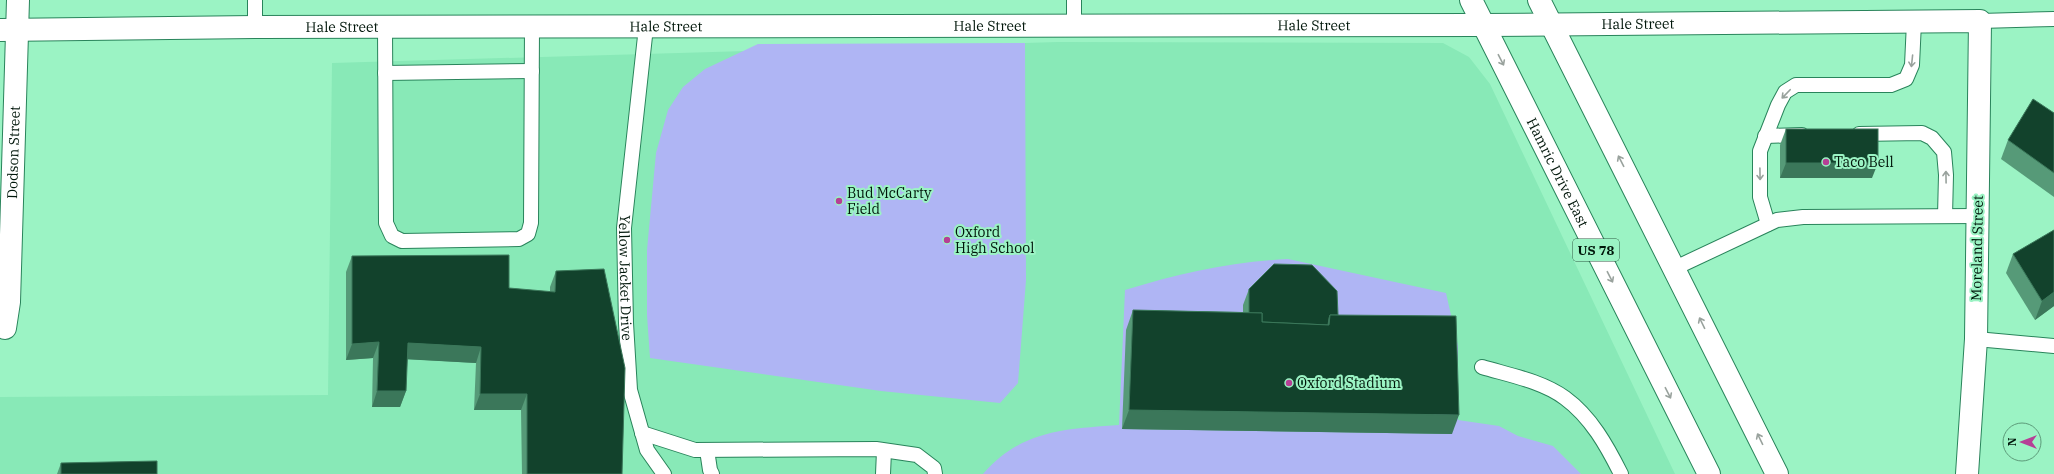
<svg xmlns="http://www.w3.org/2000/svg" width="2054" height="474" font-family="'IBM Plex Serif',serif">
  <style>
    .built { fill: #88e9b7 }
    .grass { fill: #afb5f4 }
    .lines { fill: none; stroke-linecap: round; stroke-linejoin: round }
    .lane-casing { stroke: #29845b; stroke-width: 16 }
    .street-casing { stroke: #29845b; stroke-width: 24 }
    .primary-casing { stroke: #29845b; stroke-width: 24 }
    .lane { stroke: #fff; stroke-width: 14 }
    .street { stroke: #fff; stroke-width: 22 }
    .primary { stroke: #fff; stroke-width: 22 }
    .wall { fill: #569a78 }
    .shaded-wall { fill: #3b775a }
    .building { fill: #12422c; stroke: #3b775a }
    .oneway { stroke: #99a29d }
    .poi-dot { fill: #b63f96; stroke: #9bf3c4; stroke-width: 1.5 }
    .labels { text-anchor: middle; stroke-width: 4; stroke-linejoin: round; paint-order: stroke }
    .shield { fill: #9bf3c4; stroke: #2e5842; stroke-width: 1 }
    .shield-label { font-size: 13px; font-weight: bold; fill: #00160a }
    .street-label { font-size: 14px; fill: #00160a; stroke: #9bf3c4 }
    .poi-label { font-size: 14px; fill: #00160a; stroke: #9bf3c4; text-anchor: start }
  </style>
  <rect width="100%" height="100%" fill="#9bf3c4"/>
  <polygon class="built" points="1058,42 1443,43 1469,57 1490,84 1675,474 0,474 0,397 328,395 332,63"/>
  <g class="grass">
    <polygon points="1025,43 1026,280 1018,383 1000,403 881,391 650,358 647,315 647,250 656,153 668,110 683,87 705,69 758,44"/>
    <path d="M 1288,259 L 1446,293 L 1458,346 L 1458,420 L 1499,426 L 1518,436 L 1553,446 L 1581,474 L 983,474 C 1021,430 1065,429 1119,425 L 1125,290 C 1181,273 1230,262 1288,259 Z"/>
  </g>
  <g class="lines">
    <defs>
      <g id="lane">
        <polyline points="255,0 255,27"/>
        <polyline points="1074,0 1074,26"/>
        <polyline points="1980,21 2054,19"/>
        <polyline points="385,27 386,223 392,236 402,241 519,239 528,234 531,223 532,27"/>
        <path id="s1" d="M 646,27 L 624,228 L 626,323 L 630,390 L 647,450 L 664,474"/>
        <polyline points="385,73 532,71"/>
        <polyline points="1859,134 1922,133 1932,138 1944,152 1946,175 1945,216"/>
        <polyline points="1765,136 1802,135"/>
        <polyline points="1768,224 1760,197 1760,151 1778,105 1785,92 1796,85 1891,85 1906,79 1912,65 1914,22"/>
        <polyline points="1675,268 1777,220 1803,217 1978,216"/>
        <polyline points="1976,339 2054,346"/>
        <path d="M 1482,367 C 1509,375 1542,381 1565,398 C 1591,417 1607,446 1621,474"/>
        <polyline points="642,433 695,450 876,449 917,455 934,468 935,474"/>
        <polyline points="707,450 710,470 712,474"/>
        <polyline points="883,474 884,451"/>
      </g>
      <g id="street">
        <path id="s2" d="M 0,30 L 255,27 L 1484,25 L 1980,21 L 1976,339 L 1967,474"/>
        <path id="s3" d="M 5,328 L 9,302 L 18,0"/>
      </g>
      <g id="primary">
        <path id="s4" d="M 1471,0 L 1709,474"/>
        <polyline points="1539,0 1777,474"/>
      </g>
    </defs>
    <use href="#lane" class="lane-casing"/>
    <use href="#street" class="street-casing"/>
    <use href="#primary" class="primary-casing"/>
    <use href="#lane" class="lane"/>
    <use href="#street" class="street"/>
    <use href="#primary" class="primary"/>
  </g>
  <g class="wall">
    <polygon points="2054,113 2054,197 2001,159 2008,140"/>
    <polygon points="1786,129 1872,178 1780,178 1780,145"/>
    <polygon points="2054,230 2054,306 2035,320 2006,273 2013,254"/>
    <polygon points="352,256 509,288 550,292 550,287 556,271 622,474 522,474 521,410 474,410 476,363 407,359 406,391 400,407 372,407 373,358 346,360 346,272"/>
    <polygon points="1249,289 1338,315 1452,434 1122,429 1126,330 1133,310 1243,312 1243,305"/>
    <polygon points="61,463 157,474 57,474"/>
  </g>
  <g class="shaded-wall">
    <polygon points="1786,163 1878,163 1872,178 1780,178"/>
    <polygon points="2054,292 2054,306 2035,320 2042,301"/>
    <polygon points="379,342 373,358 346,360 352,344"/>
    <polygon points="408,343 481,347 476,363 402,359"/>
    <polygon points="377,391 406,391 400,407 372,407"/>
    <polygon points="480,394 527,394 521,410 474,410"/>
    <polygon points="1129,410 1459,415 1452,434 1122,429"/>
  </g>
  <g class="building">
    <polygon points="2033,99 2054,113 2054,173 2008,140"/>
    <rect x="1786" y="129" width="92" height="34"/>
    <polygon points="2054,230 2054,292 2042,301 2013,254"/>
    <polygon points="509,255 509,288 555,292 556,271 604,269 625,368 622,474 527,474 527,394 480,394 481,347 408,343 406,391 377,391 379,342 352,344 352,256"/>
    <polygon points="1274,264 1312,265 1337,291 1338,315 1330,315 1329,318 1328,325 1262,322 1262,313 1249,313 1249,289"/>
    <polygon points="1133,310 1262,313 1262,322 1329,325 1330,315 1456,316 1459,415 1129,410"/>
    <polygon points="157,461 157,474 61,474 61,463"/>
  </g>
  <defs><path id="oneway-shaft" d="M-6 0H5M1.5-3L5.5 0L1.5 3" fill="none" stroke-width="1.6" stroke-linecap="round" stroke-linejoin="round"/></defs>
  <g class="oneway">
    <use href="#oneway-shaft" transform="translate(1501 60) rotate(63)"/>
    <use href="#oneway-shaft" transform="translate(1912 61) rotate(96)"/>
    <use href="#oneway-shaft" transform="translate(1786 94) rotate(134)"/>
    <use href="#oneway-shaft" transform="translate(1621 161) rotate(-117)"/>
    <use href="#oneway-shaft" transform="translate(1760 174) rotate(89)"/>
    <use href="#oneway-shaft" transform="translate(1946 177) rotate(-91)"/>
    <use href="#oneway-shaft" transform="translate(1610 277) rotate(63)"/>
    <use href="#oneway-shaft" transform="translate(1702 323) rotate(-116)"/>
    <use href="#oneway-shaft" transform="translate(1668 393) rotate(63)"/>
    <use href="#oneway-shaft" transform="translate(1760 439) rotate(-116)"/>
  </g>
  <g class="poi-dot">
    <circle cx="1826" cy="162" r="4"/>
    <circle cx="839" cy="201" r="4"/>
    <circle cx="947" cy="240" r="4"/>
    <circle cx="1289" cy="383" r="4"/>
  </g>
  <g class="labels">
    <rect class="shield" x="1573" y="239" width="46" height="22" rx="3"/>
    <g class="shield-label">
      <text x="1596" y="255">US 78</text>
    </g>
    <g class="street-label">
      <text dy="5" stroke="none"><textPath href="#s2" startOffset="1638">Hale Street</textPath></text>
      <text dy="5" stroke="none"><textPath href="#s2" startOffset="990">Hale Street</textPath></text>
      <text dy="5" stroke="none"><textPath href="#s2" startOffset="1314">Hale Street</textPath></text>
      <text dy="5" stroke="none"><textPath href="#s2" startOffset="342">Hale Street</textPath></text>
      <text dy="5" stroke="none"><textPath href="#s2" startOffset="666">Hale Street</textPath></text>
      <text dy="5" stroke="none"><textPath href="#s3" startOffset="176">Dodson Street</textPath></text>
      <text dy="5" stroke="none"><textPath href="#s4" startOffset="193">Hamric Drive East</textPath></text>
      <text transform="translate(1977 248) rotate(-89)" y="5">Moreland Street</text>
      <text dy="5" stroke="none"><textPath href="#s1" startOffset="252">Yellow Jacket Drive</textPath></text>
    </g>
    <g class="poi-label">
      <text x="1834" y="167">Taco Bell</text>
      <text x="847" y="198">Bud McCarty<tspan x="847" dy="16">Field</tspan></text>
      <text x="955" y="237">Oxford<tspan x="955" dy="16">High School</tspan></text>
      <text x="1297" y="388">Oxford Stadium</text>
    </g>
  </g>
  <g transform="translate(2022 442) rotate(270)"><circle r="19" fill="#9bf3c4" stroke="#5d9b7a"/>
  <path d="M0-3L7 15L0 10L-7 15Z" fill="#b63f96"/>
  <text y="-6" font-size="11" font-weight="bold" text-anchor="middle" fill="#00160a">N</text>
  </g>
</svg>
